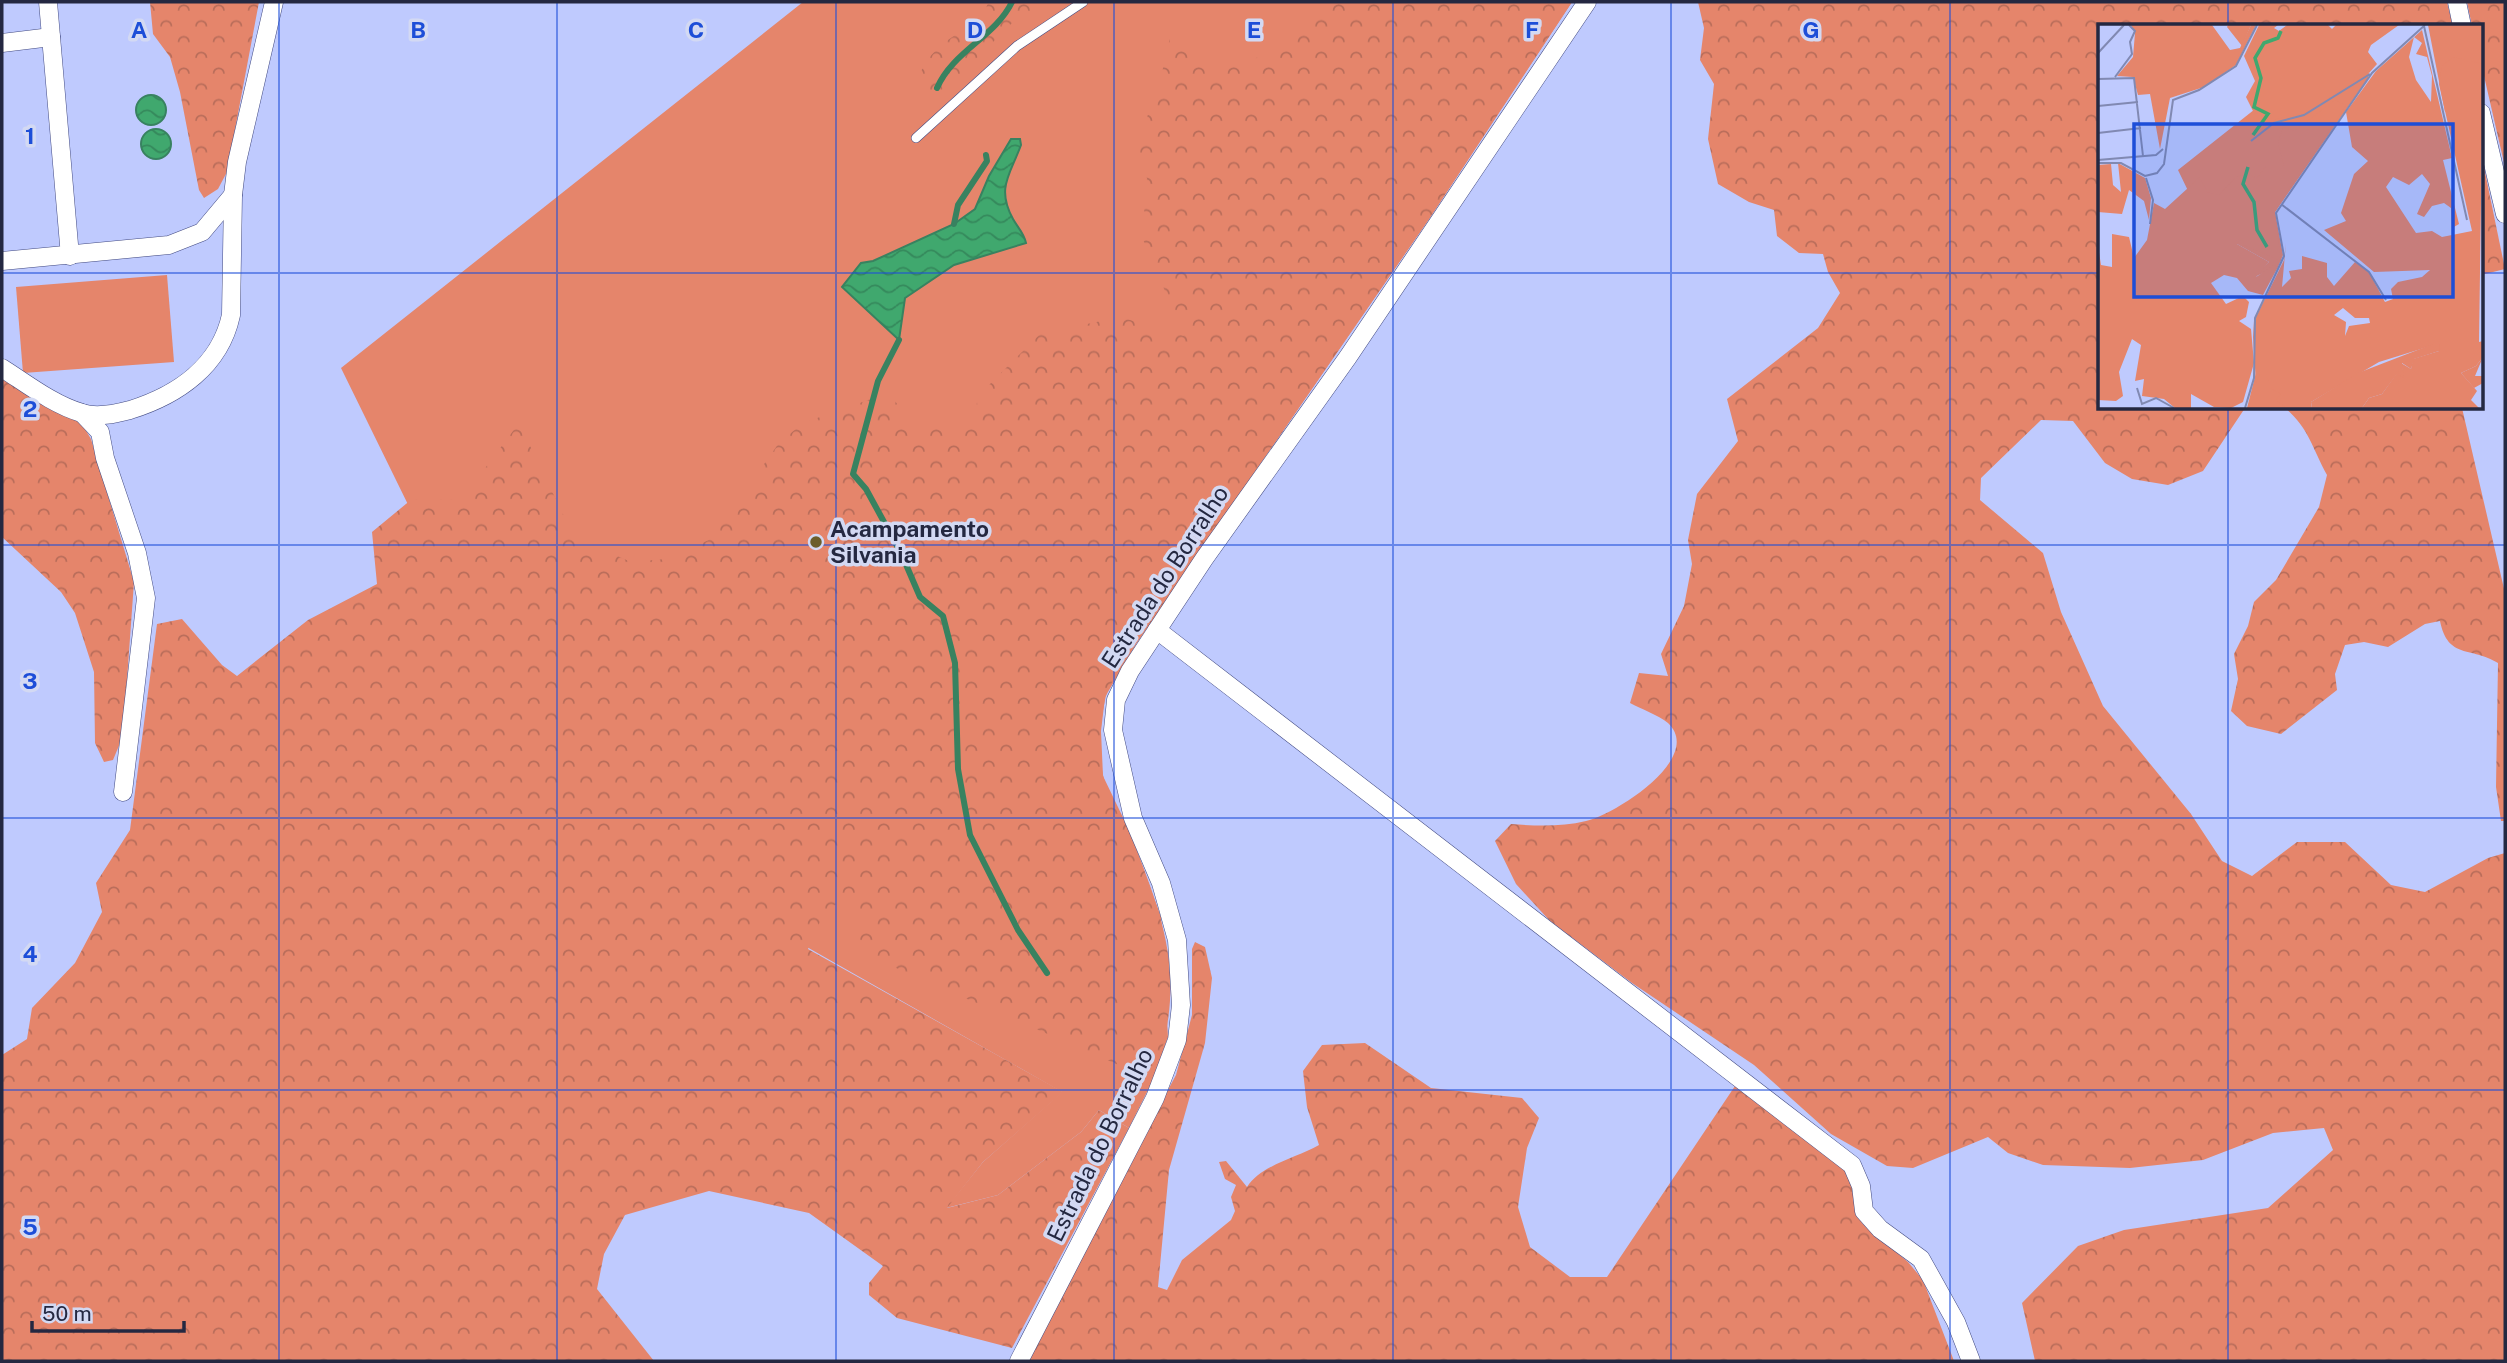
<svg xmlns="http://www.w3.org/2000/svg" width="2507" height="1363" font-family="'Public Sans',sans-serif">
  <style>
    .green { fill: #e5856b }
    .forest { fill: url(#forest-crowns) }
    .water { fill: url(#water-waves); stroke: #388260; stroke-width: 2 }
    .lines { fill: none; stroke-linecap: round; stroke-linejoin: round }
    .stream { stroke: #388260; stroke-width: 6 }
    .lane-casing { stroke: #424a82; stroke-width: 10 }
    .street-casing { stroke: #424a82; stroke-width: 19 }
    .lane { stroke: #fff; stroke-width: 9 }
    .street { stroke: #fff; stroke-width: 18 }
    .grid { fill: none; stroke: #1d4ed8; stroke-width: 2; stroke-opacity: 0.55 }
    .poi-dot { fill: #6b5e2b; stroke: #d3d9f3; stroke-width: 2.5 }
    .labels { text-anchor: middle; stroke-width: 7; stroke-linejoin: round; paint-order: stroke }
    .poi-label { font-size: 23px; font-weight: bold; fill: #242841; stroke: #d3d9f3; text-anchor: start }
    .street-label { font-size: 23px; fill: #242841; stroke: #d3d9f3 }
    .inset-river { fill: none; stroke: #40a86e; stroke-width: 3.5 }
    .inset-road { fill: none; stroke: #8189b2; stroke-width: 2 }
    .view { fill: #1d4ed8; fill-opacity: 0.15; stroke: #1d4ed8; stroke-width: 3.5 }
    .inset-edge { fill: none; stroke: #242841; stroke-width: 3.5 }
    .grid-label { font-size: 23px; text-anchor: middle; font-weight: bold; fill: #1d4ed8; stroke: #d3d9f3; stroke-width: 7; stroke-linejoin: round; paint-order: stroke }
  </style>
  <defs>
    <pattern id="forest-crowns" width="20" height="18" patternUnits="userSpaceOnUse" patternTransform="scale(1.75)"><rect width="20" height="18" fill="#e5856b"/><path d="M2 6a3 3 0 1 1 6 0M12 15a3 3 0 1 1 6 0" fill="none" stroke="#b96d5a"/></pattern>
    <pattern id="water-waves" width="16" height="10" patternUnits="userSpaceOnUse" patternTransform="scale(1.75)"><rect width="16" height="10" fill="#40a86e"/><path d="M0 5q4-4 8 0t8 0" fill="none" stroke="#35895c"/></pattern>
  </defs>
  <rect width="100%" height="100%" fill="#bfcafe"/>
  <g class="green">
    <polygon points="803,2 1572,2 1429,219 1136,644 1105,697 1101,731 1103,776 1129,830 1161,917 1168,1037 1153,1080 1129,1128 1099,1110 1081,1132 998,1195 946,1208 983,1162 1062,1092 555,804 341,368"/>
    <polygon points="167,275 174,362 23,373 16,287"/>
  </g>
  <g class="forest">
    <polygon points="150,2 259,2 227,172 218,189 204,198 199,190 180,92 170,57 153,34"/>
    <path d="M 988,2 L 1050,2 L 1015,20 L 961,74 L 930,100 L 916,88 C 922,54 951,34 982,22 Z"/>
    <path d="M 1321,2 L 1572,2 L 1429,219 L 1136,644 C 1126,661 1109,682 1105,700 C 1100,723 1098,752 1103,775 C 1107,795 1123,814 1130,833 C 1167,927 1187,980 1153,1080 L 864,954 L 848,894 L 823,915 L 808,949 L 1063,1092 L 983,1162 L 947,1208 L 998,1195 L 1081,1132 L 1099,1110 L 1129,1128 L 1012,1348 L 897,1318 L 869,1295 L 869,1283 L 883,1266 L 809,1213 L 709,1191 L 625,1215 L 604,1254 L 597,1289 L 654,1361 L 2,1361 L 2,1055 L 27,1039 L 32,1008 L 75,963 L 102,912 L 96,883 L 130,830 L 157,624 L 182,619 L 222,665 L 237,676 L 308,620 L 377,584 L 372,532 L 412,499 L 462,499 L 519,423 L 574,537 L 631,562 L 666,559 L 711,539 L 779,443 L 803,423 L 888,393 L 915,425 L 973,428 L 978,396 L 1040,334 L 1120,317 L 1184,336 L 1142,237 L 1147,178 L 1130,156 L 1157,94 L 1172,29 L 1217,64 L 1262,57 Z"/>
    <path d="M 1698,2 L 2447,2 L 2453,26 L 2099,26 L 2099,408 L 2245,408 L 2203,471 L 2168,485 L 2132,479 L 2105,463 L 2073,421 L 2041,420 L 1981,478 L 1980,500 L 2043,553 L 2061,612 L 2103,706 L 2191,814 L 2222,861 L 2252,876 L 2297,842 L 2345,842 L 2391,885 L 2425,892 L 2488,858 L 2505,853 L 2505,1361 L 2035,1361 L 2022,1303 L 2078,1246 L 2124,1230 L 2268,1208 L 2333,1150 L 2324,1128 L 2273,1133 L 2203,1160 L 2130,1168 L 2043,1165 L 2008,1153 L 1988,1137 L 1913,1168 L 1887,1166 L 1831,1134 L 1754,1065 L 1632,983 L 1550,921 L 1516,884 L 1495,841 L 1511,824 C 1537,826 1561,827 1586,821 C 1614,815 1705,758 1668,723 C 1658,715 1641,709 1630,703 L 1639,673 L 1668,676 L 1661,654 L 1684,606 L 1692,564 L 1688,540 L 1697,494 L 1738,441 L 1727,399 L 1818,328 L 1840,293 L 1828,272 L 1823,254 L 1799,253 L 1777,236 L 1774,210 L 1749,202 L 1718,184 L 1708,139 L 1714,84 L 1700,60 L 1704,28 Z"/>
    <polygon points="2467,2 2505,2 2505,167 2481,63 2481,26 2472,26"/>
    <polygon points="2481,153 2505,269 2481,275"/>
    <polygon points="2,379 82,424 91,439 134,582 123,736 113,760 104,762 95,743 94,672 75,613 61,592 2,537"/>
    <path d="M 2285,408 L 2462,408 L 2505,593 L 2505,821 L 2501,821 L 2496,787 L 2498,663 C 2471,646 2448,660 2440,621 L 2425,624 L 2388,647 L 2364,642 L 2345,645 L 2335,674 L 2337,690 L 2281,734 L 2247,726 L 2231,711 L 2238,679 L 2234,654 L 2248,626 L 2254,602 L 2276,580 L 2319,507 L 2327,475 C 2312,448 2309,428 2285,408 Z"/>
    <path d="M 1195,942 L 1205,947 L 1212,978 L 1205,1043 L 1169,1170 L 1158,1287 L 1167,1290 L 1182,1260 L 1231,1220 L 1235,1211 L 1231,1197 L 1236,1185 L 1225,1179 L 1219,1162 L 1226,1161 L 1247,1187 C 1261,1165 1296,1158 1319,1145 L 1307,1107 L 1303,1071 L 1322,1045 L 1365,1043 L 1431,1088 L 1522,1098 L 1539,1118 L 1527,1148 L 1518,1207 L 1530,1247 L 1570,1277 L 1607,1277 L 1735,1086 L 1846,1167 L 1862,1223 L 1908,1262 L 1923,1280 L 1954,1361 L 1026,1361 L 1052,1306 L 1176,1075 L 1192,1015 L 1192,949 Z"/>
  </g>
  <g class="water">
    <circle cx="151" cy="110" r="15"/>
    <circle cx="156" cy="144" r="15"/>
    <path d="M 1011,139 L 1020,139 L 1021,145 C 1010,175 996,188 1013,219 C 1018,228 1024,233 1026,243 L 954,265 L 905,298 L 899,340 L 842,287 L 861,263 L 873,261 L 954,224 L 975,209 L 989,176 Z"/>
  </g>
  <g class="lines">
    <g class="stream">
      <path d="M 937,88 C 953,51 995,37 1012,2"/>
      <polyline points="954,224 958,205 987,161 986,155"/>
      <polyline points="899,340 878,381 853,474 866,489 901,553 920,597 943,616 955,663 958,769 970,835 1018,930 1047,973"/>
    </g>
    <defs>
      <polyline id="lane" points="916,138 1017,46 1083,2"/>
      <g id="street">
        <polyline points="48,2 70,256"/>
        <polyline points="2457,2 2462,26"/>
        <polyline points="2,43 51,37"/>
        <polyline points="2481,113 2505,214"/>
        <polyline points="2,261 169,245 202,232 233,195"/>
        <path d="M 2,368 C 27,384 54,405 82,413 C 97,418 115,414 130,410 C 178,395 220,366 231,315 L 233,195 L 237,162 L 274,2"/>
        <polyline points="82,413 100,432 105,458 137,553 146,598 123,792"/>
        <polyline points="1157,630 1852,1165 1861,1186 1864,1211 1880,1229 1921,1259 1956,1322 1971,1361"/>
        <polyline points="1019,1361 1155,1098 1177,1040 1181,1005 1177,940 1161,883 1133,818 1113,730 1116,700 1130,671 1204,559 1348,357 1587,2"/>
      </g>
    </defs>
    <use href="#lane" class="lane-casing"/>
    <use href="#street" class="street-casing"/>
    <use href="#lane" class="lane"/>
    <use href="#street" class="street"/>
  </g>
  <path class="grid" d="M 279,2 L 279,1361M 557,2 L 557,1361M 836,2 L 836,1361M 1114,2 L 1114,1361M 1393,2 L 1393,1361M 1671,2 L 1671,1361M 1950,2 L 1950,1361M 2228,2 L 2228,26M 2,273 L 2099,273M 2481,273 L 2505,273M 2228,408 L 2228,1361M 2,545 L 2505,545M 2,818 L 2505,818M 2,1090 L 2505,1090"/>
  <circle class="poi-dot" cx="816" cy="542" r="7"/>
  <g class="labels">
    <g class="poi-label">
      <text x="830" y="537">Acampamento<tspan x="830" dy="26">Silvania</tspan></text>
    </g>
    <g class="street-label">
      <text transform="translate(1165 577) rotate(-57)" y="8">Estrada do Borralho</text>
      <text transform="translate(1100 1145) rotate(-64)" y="8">Estrada do Borralho</text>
    </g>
  </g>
  <g transform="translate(2098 24)">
    <rect width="385" height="385" fill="#bfcafe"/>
    <path d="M 153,1 L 144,22 L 129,3 L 130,1 ZM 227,1 L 271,49 L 270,54 L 177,188 L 185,231 L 180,243 L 156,253 L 171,238 L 107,202 L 80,146 L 171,74 ZM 330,1 L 385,1 L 385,59 L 347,88 ZM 385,333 L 377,352 L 385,352 L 385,359 L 376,364 L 363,349 L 378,342 ZM 159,345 L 169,347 L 196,384 L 149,384 Z" fill="#e5856b"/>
    <path d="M 33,1 L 114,1 L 132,26 L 142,24 L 153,1 L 158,1 L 138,41 L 106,63 L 72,74 L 62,125 L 52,70 L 40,71 L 35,53 L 19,52 L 35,33 L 37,9 ZM 161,1 L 180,1 L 176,4 L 181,7 L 189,1 L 230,1 L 234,5 L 238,1 L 301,1 L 273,21 L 270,28 L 279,40 L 271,49 L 260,45 L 255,58 L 211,88 L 179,95 L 154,112 L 169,90 L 156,89 L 148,73 L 157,57 L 146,32 ZM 324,6 L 354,134 L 345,136 L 361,200 L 354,204 L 353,184 L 346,179 L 334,182 L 326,193 L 319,190 L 332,160 L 324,150 L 311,161 L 295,153 L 288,163 L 318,209 L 334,207 L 344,213 L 374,207 L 341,60 L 344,42 L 355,33 L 385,40 L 381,318 L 385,317 L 385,333 L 378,342 L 363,349 L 379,367 L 373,376 L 381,384 L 264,384 L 271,374 L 284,370 L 299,349 L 305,349 L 303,339 L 313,345 L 315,335 L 341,327 L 339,320 L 281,338 L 213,378 L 214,384 L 188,384 L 178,376 L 183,370 L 174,365 L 168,350 L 162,350 L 158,359 L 155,313 L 156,297 L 186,236 L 188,219 L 184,263 L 193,254 L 191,247 L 204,245 L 204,232 L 229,239 L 229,253 L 236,262 L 257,238 L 271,248 L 287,278 L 295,275 L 293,265 L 300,258 L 324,253 L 332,246 L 276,248 L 226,206 L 248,197 L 243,189 L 256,150 L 270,137 L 254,123 L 248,88 L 278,47 ZM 316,13 L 324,19 L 318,30 L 329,33 L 334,52 L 333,78 L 318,56 L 311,33 ZM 245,284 L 257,294 L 271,294 L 272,299 L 251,302 L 247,312 L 248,298 L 236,291 ZM 237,76 L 248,81 L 177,188 L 183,237 L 146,221 L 144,214 L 139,220 L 171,238 L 158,253 L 176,241 L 180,243 L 165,271 L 150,267 L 139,254 L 126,251 L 113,259 L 128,280 L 145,272 L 151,278 L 148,293 L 141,297 L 153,305 L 156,339 L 145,378 L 133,384 L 116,383 L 93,370 L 93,384 L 77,384 L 66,375 L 44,372 L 46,355 L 37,357 L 43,321 L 34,315 L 21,348 L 25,372 L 18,377 L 0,376 L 0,222 L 3,241 L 14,243 L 14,210 L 31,213 L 36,234 L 49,216 L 56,179 L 67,185 L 102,153 L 109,168 L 121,171 L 138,153 L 149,150 L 159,154 L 168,142 L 186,142 L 180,119 L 185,103 L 196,107 ZM 20,139 L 47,154 L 53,174 L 51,196 L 46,177 L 31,166 L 24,190 L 0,188 L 0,141 L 13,140 L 15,161 L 23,168 Z" fill="#e5856b" fill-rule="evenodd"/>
    <path d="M 335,320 L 342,320 L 341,327 L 316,335 L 313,345 L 304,339 L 306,354 L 299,350 L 284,370 L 271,374 L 264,384 L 214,384 L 213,378 L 260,349 Z" fill="#e5856b"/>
    <path class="inset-river" d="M 155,111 L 170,90 L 156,83 L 163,54 L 157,34 L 166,19 L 180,14 L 183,7M 150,143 L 145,160 L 156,178 L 159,206 L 169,223"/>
    <path class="inset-road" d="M 326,2 L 369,196M 0,29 L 26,1M 17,53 L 34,30 L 32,18 L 37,7 L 31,1M 0,55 L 36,54 L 45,132M 0,82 L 40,78M 0,109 L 43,104M 153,117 L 176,99 L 206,91 L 272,50M 0,136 L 58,131 L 65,125M 0,139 L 23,139 L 47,152 L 59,149 L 66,140 L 75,76 L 101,66 L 138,42 L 159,1M 48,154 L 55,176 L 52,200M 183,180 L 271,248 L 288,276M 39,364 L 44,380 L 58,374 L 76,384M 147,384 L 156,354 L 157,294 L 186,232 L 178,189 L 274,49 L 327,1"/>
    <path class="view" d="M 36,100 L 355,100 L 355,273 L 36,273 Z"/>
    <rect width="385" height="385" class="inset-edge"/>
  </g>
  <g class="grid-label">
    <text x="139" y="38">A</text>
    <text x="418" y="38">B</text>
    <text x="696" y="38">C</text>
    <text x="975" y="38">D</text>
    <text x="1254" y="38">E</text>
    <text x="1532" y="38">F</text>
    <text x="1811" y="38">G</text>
    <text x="30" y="144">1</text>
    <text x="30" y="417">2</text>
    <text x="30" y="689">3</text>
    <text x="30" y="962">4</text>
    <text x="30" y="1235">5</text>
  </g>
  <rect width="2507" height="1363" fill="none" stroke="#242841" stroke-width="7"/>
  <path d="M32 1321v10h152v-10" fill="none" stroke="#242841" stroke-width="3.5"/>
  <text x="42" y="1321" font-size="21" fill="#242841" stroke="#d3d9f3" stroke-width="5" paint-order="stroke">50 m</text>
</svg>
